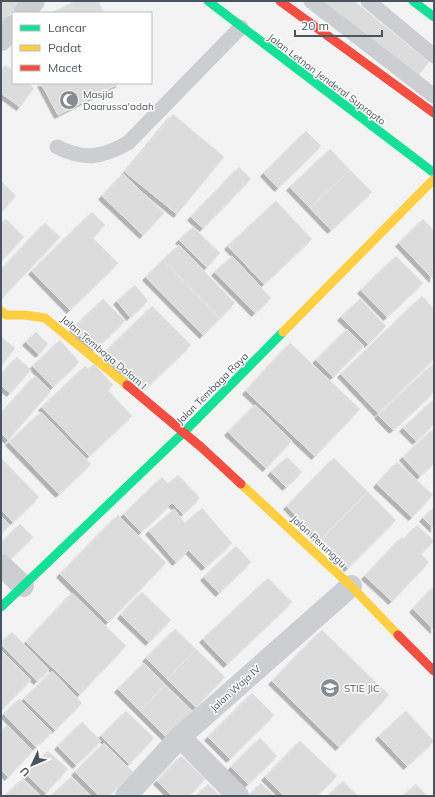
<svg xmlns="http://www.w3.org/2000/svg" width="435" height="797" font-family="Mulish,sans-serif">
  <style>
    .building { fill: #dcdcdd; stroke: #e4e5e6; filter: url(#shadow) }
    .lines { fill: none; stroke-linecap: round; stroke-linejoin: round }
    .lane { stroke: #cdced1; stroke-width: 15 }
    .street { stroke: #cdced1; stroke-width: 22 }
    .fast { stroke: #16e098; stroke-width: 9 }
    .slow { stroke: #ffcf43; stroke-width: 9 }
    .jam { stroke: #f24e42; stroke-width: 9 }
    .labels { text-anchor: middle; stroke-width: 3; stroke-linejoin: round; paint-order: stroke }
    .street-label { font-size: 10px; fill: #4a545f; stroke: #fff }
    .poi-label { font-size: 10px; fill: #4a545f; stroke: #fff; text-anchor: start }
  </style>
  <defs>
    <filter id="shadow"><feDropShadow dx="-3.5" dy="3.5" stdDeviation="0" flood-color="#0004"/></filter>
  </defs>
  <rect width="100%" height="100%" fill="#f3f3f3"/>
  <g class="building">
    <polygon points="1,1 20,1 1,25"/>
    <polygon points="75,1 98,1 104,13 51,13"/>
    <polygon points="324,1 354,1 429,62 417,77"/>
    <polygon points="5,65 13,71 13,83 28,83 34,88 20,107 1,93 1,71"/>
    <polygon points="41,83 120,83 58,115"/>
    <polygon points="173,114 224,157 177,214 125,172"/>
    <polygon points="306,131 321,146 278,188 264,173"/>
    <polygon points="330,149 350,170 310,208 290,187"/>
    <polygon points="239,167 251,179 203,228 191,217"/>
    <polygon points="350,170 372,192 331,230 310,208"/>
    <polygon points="123,174 164,213 143,235 102,196"/>
    <polygon points="1,181 16,196 1,212"/>
    <polygon points="276,201 312,239 264,284 228,246"/>
    <polygon points="92,212 105,225 93,238 118,263 70,310 32,271"/>
    <polygon points="6,219 24,237 1,261 1,223"/>
    <polygon points="423,219 434,231 433,279 399,243"/>
    <polygon points="45,223 60,237 1,299 1,270"/>
    <polygon points="193,227 220,253 207,267 179,240"/>
    <polygon points="179,245 235,303 220,318 163,260"/>
    <polygon points="232,256 271,298 255,313 215,272"/>
    <polygon points="396,256 423,283 387,317 361,290"/>
    <polygon points="163,260 220,318 203,335 146,277"/>
    <polygon points="135,285 148,301 130,317 117,301"/>
    <polygon points="422,296 434,309 434,359 378,413 341,374"/>
    <polygon points="103,299 125,321 94,350 73,328"/>
    <polygon points="360,299 386,326 368,344 341,317"/>
    <polygon points="152,306 191,345 142,392 104,353"/>
    <polygon points="347,329 364,346 333,377 316,360"/>
    <polygon points="36,332 48,344 39,354 26,342"/>
    <polygon points="1,337 15,348 1,367"/>
    <polygon points="60,340 79,362 53,387 33,366"/>
    <polygon points="290,343 360,409 315,456 246,391"/>
    <polygon points="17,357 31,370 10,393 1,385 1,375"/>
    <polygon points="434,363 434,392 393,430 378,415"/>
    <polygon points="94,364 113,385 108,390 132,416 89,456 42,407 85,366 88,369"/>
    <polygon points="35,376 51,391 8,440 1,433 1,414"/>
    <polygon points="434,399 434,424 416,441 403,428"/>
    <polygon points="255,405 292,441 266,468 228,432"/>
    <polygon points="41,412 91,464 59,494 9,442"/>
    <polygon points="434,428 434,463 420,476 403,457"/>
    <polygon points="287,457 302,472 286,487 271,472"/>
    <polygon points="1,458 39,497 13,522 1,510"/>
    <polygon points="334,458 368,492 320,540 287,506"/>
    <polygon points="397,462 433,495 412,517 377,484"/>
    <polygon points="178,475 200,498 183,514 172,503 141,532 124,514 162,477 168,484"/>
    <polygon points="368,492 396,520 348,568 320,540"/>
    <polygon points="434,507 434,529 423,518"/>
    <polygon points="202,508 232,543 205,567 189,550 176,562 149,531 174,509 185,523"/>
    <polygon points="118,515 166,563 108,622 60,574"/>
    <polygon points="1,516 10,525 1,534"/>
    <polygon points="20,524 33,537 7,562 1,556 1,543"/>
    <polygon points="417,525 434,541 421,554 429,562 392,601 365,576 402,537 405,539"/>
    <polygon points="236,546 251,562 219,593 204,577"/>
    <polygon points="268,578 292,602 227,664 203,639"/>
    <polygon points="434,586 434,630 413,609"/>
    <polygon points="142,592 171,620 149,642 121,615"/>
    <polygon points="72,593 126,646 80,694 26,642"/>
    <polygon points="175,629 196,649 167,679 146,658"/>
    <polygon points="322,630 389,695 339,747 272,681"/>
    <polygon points="12,632 49,670 37,681 1,644 1,642"/>
    <polygon points="196,649 225,677 196,707 167,679"/>
    <polygon points="1,650 31,680 1,710"/>
    <polygon points="144,663 165,685 140,711 118,689"/>
    <polygon points="52,671 82,703 55,730 24,699"/>
    <polygon points="165,685 192,711 166,737 140,711"/>
    <polygon points="252,693 274,715 230,759 208,737"/>
    <polygon points="19,699 52,732 36,747 4,714"/>
    <polygon points="126,711 154,738 129,764 101,736"/>
    <polygon points="406,711 434,741 407,766 379,736"/>
    <polygon points="82,722 101,741 76,765 58,746"/>
    <polygon points="7,725 33,751 8,777 1,769 1,732"/>
    <polygon points="260,738 277,756 248,784 231,767"/>
    <polygon points="300,741 337,776 317,796 284,796 265,777"/>
    <polygon points="104,743 133,772 109,796 99,796 75,772"/>
    <polygon points="48,751 68,769 46,793 26,774"/>
    <polygon points="181,756 205,779 189,796 172,796 157,781"/>
    <polygon points="71,777 91,796 51,796"/>
    <polygon points="22,779 40,796 5,796"/>
    <polygon points="343,781 358,796 328,796"/>
    <polygon points="261,783 274,796 248,796"/>
    <polygon points="208,784 220,796 196,796"/>
    <polygon points="416,784 427,796 403,796"/>
  </g>
  <g class="lines">
    <g class="lane">
      <polyline points="311,1 434,96"/>
      <polyline points="368,1 434,56"/>
      <path d="M 57,147 C 86,161 102,157 128,143 L 241,27"/>
    </g>
    <g class="street">
      <polyline points="24,13 34,1"/>
      <polyline points="1,40 13,26"/>
      <polyline points="1,565 23,586"/>
      <polyline points="180,737 238,796"/>
      <polyline points="126,796 180,737 351,586"/>
    </g>
    <g class="fast">
      <polyline points="208,1 434,173"/>
      <polyline points="413,1 434,17"/>
      <polyline points="1,607 183,433 283,332"/>
    </g>
    <g class="slow">
      <polyline points="1,311 6,315 25,315 45,318 127,385"/>
      <polyline points="283,332 434,179"/>
      <polyline points="241,484 351,586 398,635"/>
    </g>
    <g class="jam">
      <polyline points="280,1 434,113"/>
      <polyline points="127,385 201,447 241,484"/>
      <polyline points="398,635 434,671"/>
    </g>
  </g>
  <defs>
    <symbol id="mosque-disc" viewBox="-11 -11 22 22"><circle r="9.5" fill="#858c93" stroke="#fff"/><path d="M3.5-4.9A6 6 0 1 0 3.5 4.9A5 5 0 1 1 3.5-4.9Z" fill="#fff"/></symbol>
    <symbol id="university-disc" viewBox="-11 -11 22 22"><circle r="9.5" fill="#858c93" stroke="#fff"/><path d="M0-5L7-2L0 1L-7-2ZM-4 1L0 2.5L4 1V4Q0 6-4 4Z" fill="#fff"/></symbol>
  </defs>
  <g fill-rule="evenodd">
    <use href="#mosque-disc" x="58" y="89" width="22" height="22"/>
    <use href="#university-disc" x="319" y="677" width="22" height="22"/>
  </g>
  <g class="labels">
    <g class="street-label">
      <text transform="translate(327 79) rotate(37)" y="4">Jalan Letnan Jenderal Suprapto</text>
      <text transform="translate(104 352) rotate(40)" y="4">Jalan Tembaga Dalam I</text>
      <text transform="translate(212 388) rotate(-45)" y="4">Jalan Tembaga Raya</text>
      <text transform="translate(319 541) rotate(43)" y="4">Jalan Perunggu</text>
      <text transform="translate(235 688) rotate(-42)" y="4">Jalan Waja IV</text>
    </g>
    <g class="poi-label">
      <text x="83" y="98">Masjid<tspan x="83" dy="12">Daarussa'adah</tspan></text>
      <text x="344" y="692">STIE JIC</text>
    </g>
  </g>
  <rect width="435" height="797" fill="none" stroke="#4a545f" stroke-width="4"/>
  <rect x="12" y="12" width="140" height="72" fill="#ffffff" stroke="#b7bbbf"/>
  <rect x="20" y="25" width="20" height="6" fill="#16e098" stroke="#b7bbbf"/>
  <text x="48" y="32" font-size="12" fill="#4a545f">Lancar</text>
  <rect x="20" y="45" width="20" height="6" fill="#ffcf43" stroke="#b7bbbf"/>
  <text x="48" y="52" font-size="12" fill="#4a545f">Padat</text>
  <rect x="20" y="65" width="20" height="6" fill="#f24e42" stroke="#b7bbbf"/>
  <text x="48" y="72" font-size="12" fill="#4a545f">Macet</text>
  <g transform="translate(32 765) rotate(226)" stroke="#ffffff" stroke-width="3" paint-order="stroke">
  <path d="M0-3L7 15L0 10L-7 15Z" fill="#4a545f"/>
  <text y="-6" font-size="11" font-weight="bold" text-anchor="middle" fill="#4a545f">U</text>
  </g>
  <path d="M295 30v6h87v-6" fill="none" stroke="#4a545f" stroke-width="2"/>
  <text x="301" y="30" font-size="12" fill="#4a545f" stroke="#ffffff" stroke-width="3" paint-order="stroke">20 m</text>
</svg>
